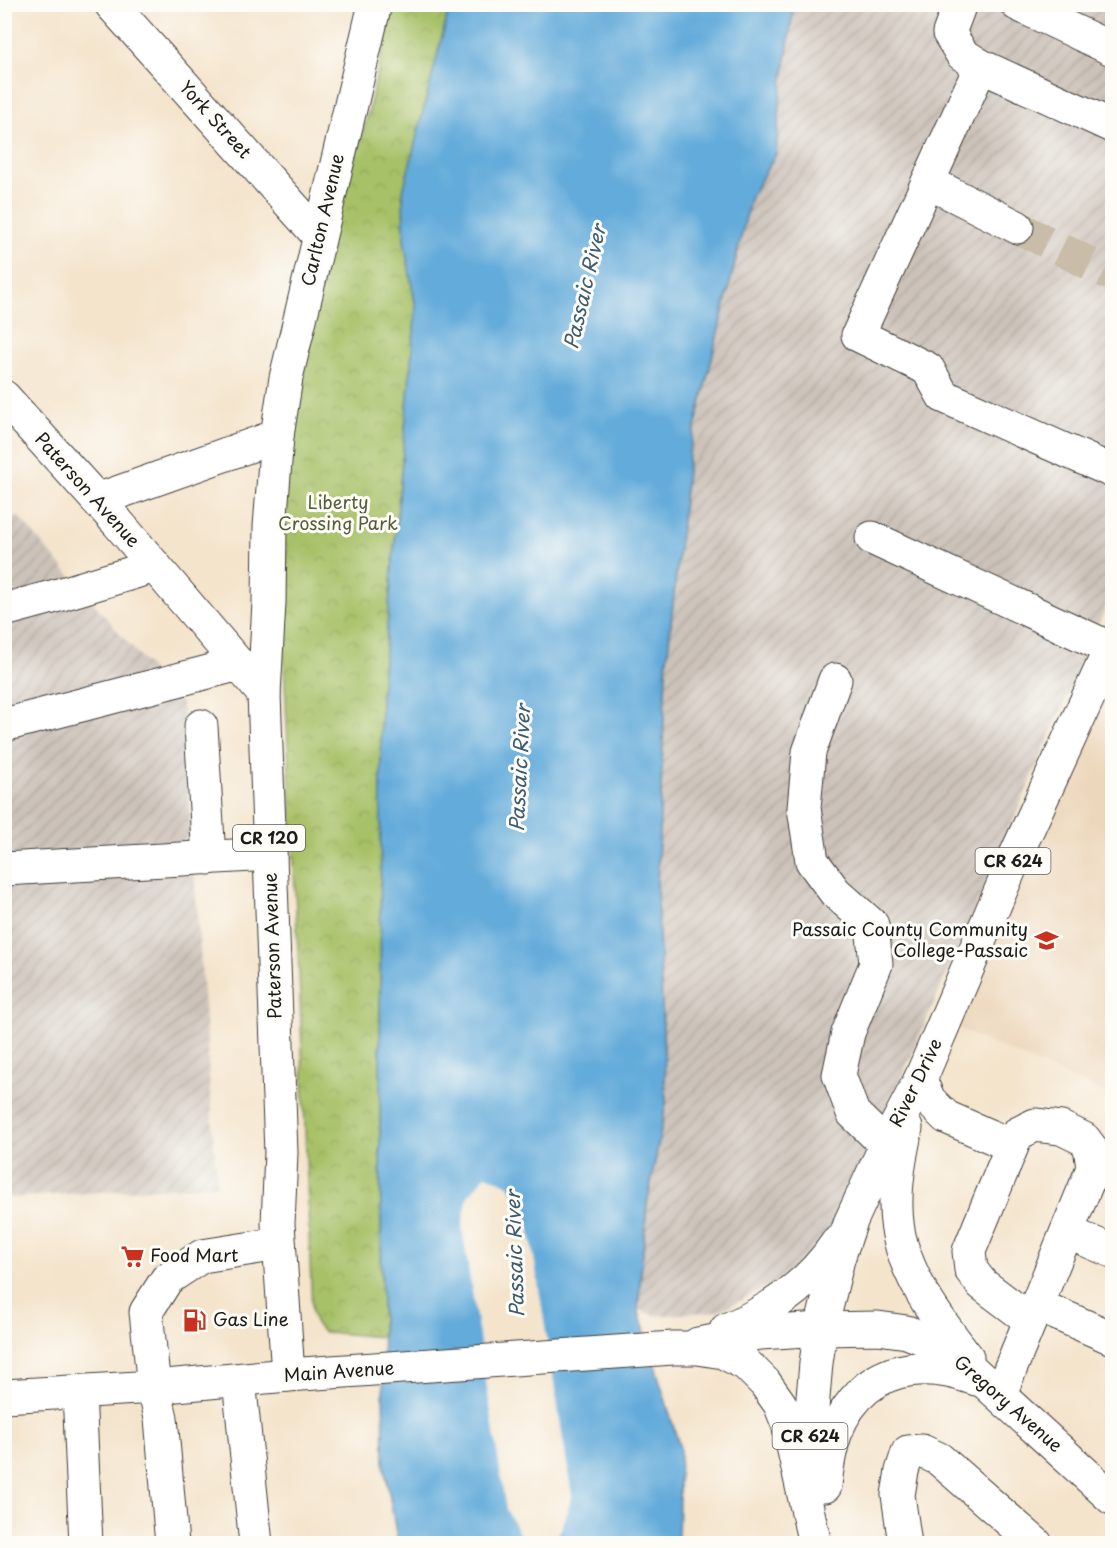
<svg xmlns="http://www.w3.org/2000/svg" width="1117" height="1548" font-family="'Playpen Sans',sans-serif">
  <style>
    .built { fill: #edd7bb }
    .industrial { fill: url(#industrial-furrows) }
    .park { fill: url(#park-crowns); stroke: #626e42; stroke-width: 1.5 }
    .water { fill: #64abda; stroke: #40647b; stroke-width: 1.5 }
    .pier { fill: #f4e4cc }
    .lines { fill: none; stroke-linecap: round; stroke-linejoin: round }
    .minor-tunnel { stroke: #c9bca9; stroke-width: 33; stroke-dasharray: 33 16; stroke-linecap: butt }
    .minor-casing { stroke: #3c3a36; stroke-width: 35 }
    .major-casing { stroke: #3c3a36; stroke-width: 35 }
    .minor { stroke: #fff; stroke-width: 33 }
    .major { stroke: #fff; stroke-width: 33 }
    .labels { text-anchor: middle; stroke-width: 6; stroke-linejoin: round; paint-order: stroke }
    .shield { fill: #fdfcf7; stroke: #605f5e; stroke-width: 1.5 }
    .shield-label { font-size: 16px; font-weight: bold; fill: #1c1c1c }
    .street-label { font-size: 18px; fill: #1c1c1c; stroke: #fdfcf7 }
    .park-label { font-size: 18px; fill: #545e3a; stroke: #fdfcf7 }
    .poi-label { font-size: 18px; fill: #1c1c1c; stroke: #fdfcf7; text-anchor: start }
    .water-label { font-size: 20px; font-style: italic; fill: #3c5c71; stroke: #fdfcf7 }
  </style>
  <defs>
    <pattern id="industrial-furrows" width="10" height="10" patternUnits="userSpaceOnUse" patternTransform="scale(1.5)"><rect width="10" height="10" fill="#ccc2b9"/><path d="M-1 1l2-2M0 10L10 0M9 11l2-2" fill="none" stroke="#afa69e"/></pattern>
    <pattern id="park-crowns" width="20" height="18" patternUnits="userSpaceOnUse" patternTransform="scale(1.5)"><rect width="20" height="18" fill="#a7c167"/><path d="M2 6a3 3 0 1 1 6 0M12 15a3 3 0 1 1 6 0" fill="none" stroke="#8fa559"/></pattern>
  </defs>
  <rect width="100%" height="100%" fill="#fdfcf7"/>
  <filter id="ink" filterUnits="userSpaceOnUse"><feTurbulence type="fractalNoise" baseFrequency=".0167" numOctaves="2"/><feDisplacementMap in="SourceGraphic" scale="12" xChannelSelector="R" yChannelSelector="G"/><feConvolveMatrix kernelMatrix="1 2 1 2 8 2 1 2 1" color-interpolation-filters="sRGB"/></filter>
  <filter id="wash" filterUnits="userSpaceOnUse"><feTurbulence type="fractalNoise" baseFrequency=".008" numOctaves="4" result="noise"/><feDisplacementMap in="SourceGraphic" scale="24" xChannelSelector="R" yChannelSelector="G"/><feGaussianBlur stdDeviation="1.35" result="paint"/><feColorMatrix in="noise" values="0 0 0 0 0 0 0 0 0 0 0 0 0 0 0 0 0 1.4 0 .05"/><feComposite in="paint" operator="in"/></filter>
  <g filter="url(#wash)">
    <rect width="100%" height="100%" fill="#f4e4cc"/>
    <polygon class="built" points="1112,645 1112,1096 945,1023"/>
    <g class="industrial">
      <polygon points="794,5 1112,5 1112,593 827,1249 777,1282 719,1311 656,1316 638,1309 647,1204 666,1103 657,886 666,670 689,453 751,196 776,154 781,93"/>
      <polygon points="18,516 182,705 217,1185 5,1198 4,520"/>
    </g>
    <polygon class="park" points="393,5 450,5 403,191 404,240 416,308 381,693 380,1139 382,1337 323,1332 315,1323 312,1312 299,972 280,579 287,547 281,539 286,468 330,231 367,118"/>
    <polygon class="water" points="450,5 794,5 781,93 776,154 751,196 689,453 666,670 657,886 666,1103 647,1204 638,1309 680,1448 678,1543 398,1544 384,1465 380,1139 381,693 416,308 404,240 403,191"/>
    <polygon class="pier" points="486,1175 509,1185 528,1220 572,1496 562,1527 553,1543 536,1543 521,1537 506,1509 462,1227 468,1196"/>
  </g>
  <g filter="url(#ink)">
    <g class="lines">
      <polyline class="minor-tunnel" points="1017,227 1112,275"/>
      <defs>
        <g id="minor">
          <polyline points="111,4 319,236"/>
          <polyline points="960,4 949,33 962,54 981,66"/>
          <polyline points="1017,4 1112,49"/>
          <polyline points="1112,126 981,66 858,335 928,369 943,396 1112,471"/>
          <polyline points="928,182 1017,227"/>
          <polyline points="97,500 277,436"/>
          <polyline points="872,538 1112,649"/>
          <polyline points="4,610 52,597 155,566"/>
          <polyline points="835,680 809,752 804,808 812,861 835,892 872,925 876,964 848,1033 839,1075 853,1113 886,1145 900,1154"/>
          <polyline points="264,694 269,602 270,527 277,436 286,378 375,4"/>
          <polyline points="4,725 239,664"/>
          <polyline points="201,726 209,858"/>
          <polyline points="4,869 270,854"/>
          <polyline points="920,1080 929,1100 946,1117 1012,1146"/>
          <polyline points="1067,1232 1112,1251"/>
          <polyline points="1037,1305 1112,1338"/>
          <polyline points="239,1380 256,1544"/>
          <polyline points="79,1392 86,1544"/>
          <polyline points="1000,1394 1093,1168 1090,1147 1084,1139 1061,1128 1035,1125 1017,1134 969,1251 971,1270 982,1284 1030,1320"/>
          <polyline points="4,1396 154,1387 288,1375"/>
          <polyline points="172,1544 161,1418 154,1387 146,1312 167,1279 202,1256 279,1244"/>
          <polyline points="905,1544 898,1495 902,1471 908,1452 922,1451 939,1459 1036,1544"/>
        </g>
        <g id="major">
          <polyline points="4,397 118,523 264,694 281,1153 278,1224 288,1375 673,1348 698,1348 723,1352 746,1364 765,1383 780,1404 788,1424 815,1544"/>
          <path d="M 906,1128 C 898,1166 890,1209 902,1247 C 914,1288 941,1323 967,1357"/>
          <path d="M 726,1330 C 770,1311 811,1283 837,1243"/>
          <polyline points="698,1344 760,1333 821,1329 878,1328 907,1332 937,1344 963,1362 1112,1498"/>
          <polyline points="811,1467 810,1432 816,1363 821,1329 838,1259 851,1221 886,1145 920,1080 1015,857 1112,645"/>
          <path d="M 825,1486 C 827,1465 832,1437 842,1418 C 872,1365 923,1360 976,1379"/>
        </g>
      </defs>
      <use href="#minor" class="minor-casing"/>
      <use href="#major" class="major-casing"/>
      <use href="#minor" class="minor"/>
      <use href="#major" class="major"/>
    </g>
  </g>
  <defs>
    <symbol id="university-bare" viewBox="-9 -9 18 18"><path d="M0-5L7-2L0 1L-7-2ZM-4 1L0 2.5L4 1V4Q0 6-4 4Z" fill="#c8321e" stroke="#fdfcf7" stroke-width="2.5" paint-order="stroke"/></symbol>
    <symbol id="supermarket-bare" viewBox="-9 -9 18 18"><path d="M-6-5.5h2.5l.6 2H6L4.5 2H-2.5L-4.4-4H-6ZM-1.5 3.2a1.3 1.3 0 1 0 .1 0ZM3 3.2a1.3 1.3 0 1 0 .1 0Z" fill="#c8321e" stroke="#fdfcf7" stroke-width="2.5" paint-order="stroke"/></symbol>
    <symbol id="fuel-bare" viewBox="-9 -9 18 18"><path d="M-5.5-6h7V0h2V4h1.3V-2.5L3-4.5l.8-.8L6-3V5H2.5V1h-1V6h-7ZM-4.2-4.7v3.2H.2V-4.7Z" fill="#c8321e" stroke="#fdfcf7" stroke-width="2.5" paint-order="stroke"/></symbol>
  </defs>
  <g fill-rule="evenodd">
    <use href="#university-bare" x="1030" y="924" width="33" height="33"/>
    <use href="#supermarket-bare" x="116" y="1240" width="33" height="33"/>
    <use href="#fuel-bare" x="178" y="1304" width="33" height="33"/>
  </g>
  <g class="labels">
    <g class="shield">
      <rect x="233" y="825" width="72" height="26" rx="4.5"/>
      <rect x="975.5" y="848" width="75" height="26" rx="4.5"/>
      <rect x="772.5" y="1423" width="75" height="26" rx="4.5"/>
    </g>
    <g class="shield-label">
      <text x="269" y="844">CR 120</text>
      <text x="1013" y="867">CR 624</text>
      <text x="810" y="1442">CR 624</text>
    </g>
    <g class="street-label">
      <text transform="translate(215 120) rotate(48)" y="6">York Street</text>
      <text transform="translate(323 220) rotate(-77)" y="6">Carlton Avenue</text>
      <text transform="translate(87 490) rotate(48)" y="6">Paterson Avenue</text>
      <text transform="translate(273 946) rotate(-92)" y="6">Paterson Avenue</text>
      <text transform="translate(916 1083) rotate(-64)" y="6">River Drive</text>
      <text transform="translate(339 1372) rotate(-4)" y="6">Main Avenue</text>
      <text transform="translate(1008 1404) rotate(41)" y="6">Gregory Avenue</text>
    </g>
    <g class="park-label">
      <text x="338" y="509">Liberty<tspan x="338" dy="21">Crossing Park</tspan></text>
    </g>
    <g class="poi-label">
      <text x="1028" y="936" text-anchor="end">Passaic County Community<tspan x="1028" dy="21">College-Passaic</tspan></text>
      <text x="150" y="1262">Food Mart</text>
      <text x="213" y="1326">Gas Line</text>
    </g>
    <g class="water-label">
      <text transform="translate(585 287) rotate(-77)" y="7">Passaic River</text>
      <text transform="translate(520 768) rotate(-87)" y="7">Passaic River</text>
      <text transform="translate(515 1254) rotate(-92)" y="7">Passaic River</text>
    </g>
  </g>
  <rect width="1117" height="1548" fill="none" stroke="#fdfcf7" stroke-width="24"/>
</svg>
